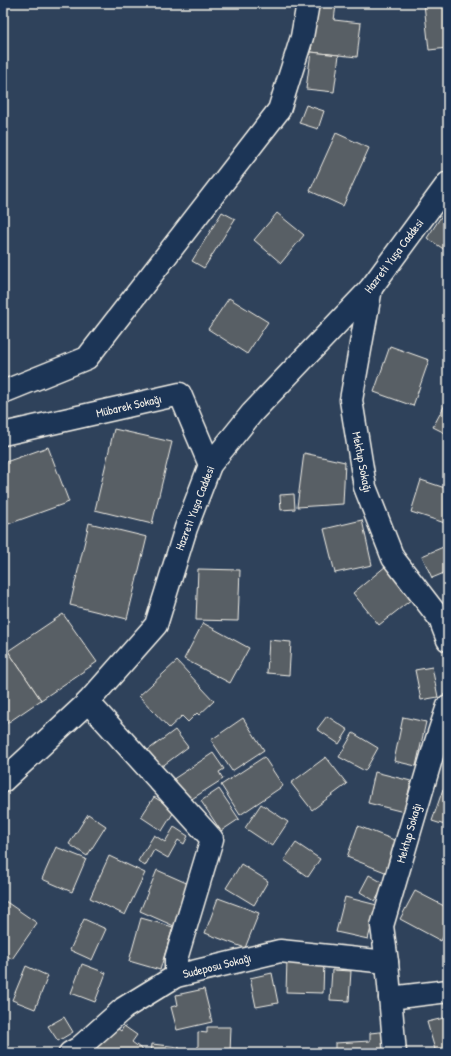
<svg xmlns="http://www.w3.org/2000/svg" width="451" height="1056" font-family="'Patrick Hand',sans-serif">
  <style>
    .building { fill: #595f65; stroke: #f4f1e8 }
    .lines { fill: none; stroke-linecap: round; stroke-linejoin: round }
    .street-casing { stroke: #f4f1e8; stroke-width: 25 }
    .secondary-casing { stroke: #f4f1e8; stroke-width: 25 }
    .street { stroke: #1d3557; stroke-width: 22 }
    .secondary { stroke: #1d3557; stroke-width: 22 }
    .labels { text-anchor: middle; stroke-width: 3; stroke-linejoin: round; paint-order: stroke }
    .street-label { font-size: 12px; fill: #f4f1e8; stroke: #1d3557 }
  </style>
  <rect width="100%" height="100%" fill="#2f425b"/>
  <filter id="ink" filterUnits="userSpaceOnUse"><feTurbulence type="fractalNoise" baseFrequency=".025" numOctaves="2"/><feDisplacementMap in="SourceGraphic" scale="8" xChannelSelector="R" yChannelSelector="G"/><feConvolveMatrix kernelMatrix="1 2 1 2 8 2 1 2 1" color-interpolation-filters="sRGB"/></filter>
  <g filter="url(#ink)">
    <g class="building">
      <polygon points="316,3 336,5 334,20 361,23 357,57 311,52"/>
      <polygon points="435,3 448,3 448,48 429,50 424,4"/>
      <polygon points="311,52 339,55 334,92 306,89"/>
      <polygon points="306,105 324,111 318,129 299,123"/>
      <polygon points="336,133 369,148 343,206 310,191"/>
      <polygon points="448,206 448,252 427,238"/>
      <polygon points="222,212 235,219 204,268 192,261"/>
      <polygon points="277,213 304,235 281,263 254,240"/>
      <polygon points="229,298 268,322 247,354 208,329"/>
      <polygon points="390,346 429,360 413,406 374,392"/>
      <polygon points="448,399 448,427 445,433 433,427"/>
      <polygon points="114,429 172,442 152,524 95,510"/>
      <polygon points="48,447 69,502 3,526 3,463"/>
      <polygon points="304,453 345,462 343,504 297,507"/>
      <polygon points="421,480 448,489 448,524 411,512"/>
      <polygon points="294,494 295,509 281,510 280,495"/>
      <polygon points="362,520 372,565 335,573 324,529"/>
      <polygon points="89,523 147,537 127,619 70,605"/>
      <polygon points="448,545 448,583 444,573 432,578 422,556"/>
      <polygon points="386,566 412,599 379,625 353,593"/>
      <polygon points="198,569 240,570 238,621 196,620"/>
      <polygon points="63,614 97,662 41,700 8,651"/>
      <polygon points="203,623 249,648 230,683 184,659"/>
      <polygon points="269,640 291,642 289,675 267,673"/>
      <polygon points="8,651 41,700 3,726 3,655"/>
      <polygon points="177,661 214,701 199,715 197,713 188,722 182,716 169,728 139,696"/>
      <polygon points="432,667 438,697 421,700 415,670"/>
      <polygon points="327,716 348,730 339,744 317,729"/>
      <polygon points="403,717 426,722 416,766 394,761"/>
      <polygon points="243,718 264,750 232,771 211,740"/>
      <polygon points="175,730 188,747 157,770 144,753"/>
      <polygon points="353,733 378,748 365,771 339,757"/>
      <polygon points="213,753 224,769 219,772 223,779 187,802 172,780"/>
      <polygon points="264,757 283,786 240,815 221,785"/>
      <polygon points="326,757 347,784 312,810 291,783"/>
      <polygon points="375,772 411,781 404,812 368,803"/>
      <polygon points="219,789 239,819 221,831 201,801"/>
      <polygon points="443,789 448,791 448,826 432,821"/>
      <polygon points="154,797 175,810 162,831 141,817"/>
      <polygon points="261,804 288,822 272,846 245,828"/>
      <polygon points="88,814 106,826 87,856 69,844"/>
      <polygon points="358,826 402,843 390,874 347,857"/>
      <polygon points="174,827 188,836 184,844 178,840 168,858 154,850 145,866 138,861 154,835 165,842"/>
      <polygon points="296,843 320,859 308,877 284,860"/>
      <polygon points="56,847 86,859 72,892 42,879"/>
      <polygon points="109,856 145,873 125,915 90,898"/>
      <polygon points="241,864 268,881 254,905 226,888"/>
      <polygon points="157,870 191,885 174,926 140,911"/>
      <polygon points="369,875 385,884 375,901 360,892"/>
      <polygon points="415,891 448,908 448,927 441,941 400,919"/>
      <polygon points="345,897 377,905 368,939 336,932"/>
      <polygon points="218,898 259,913 245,948 205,933"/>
      <polygon points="5,901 37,923 12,959 3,953 3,904"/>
      <polygon points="141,918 173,927 160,970 129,961"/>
      <polygon points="84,919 106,929 92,960 70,950"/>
      <polygon points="287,959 324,960 323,993 286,992"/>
      <polygon points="82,964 106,973 95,1002 71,993"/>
      <polygon points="26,966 48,976 35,1009 12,1000"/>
      <polygon points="332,970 351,971 349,1001 330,1000"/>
      <polygon points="272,973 278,1003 256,1007 250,978"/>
      <polygon points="204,989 212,1022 177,1030 171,1007 178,1005 176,995"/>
      <polygon points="64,1017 73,1032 58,1041 48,1026"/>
      <polygon points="448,1017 448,1051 436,1053 427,1022"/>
      <polygon points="113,1025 121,1031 124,1026 137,1035 132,1042 144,1051 143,1053 93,1053"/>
      <polygon points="207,1027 231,1027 230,1053 198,1053 198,1032 207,1033"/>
      <polygon points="389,1031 391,1053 335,1053 335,1043 370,1041 370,1033"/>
      <polygon points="152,1044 179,1047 179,1053 151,1053"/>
    </g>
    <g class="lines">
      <defs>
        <g id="street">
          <polyline points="371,288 351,400 365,487 393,558 440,619 448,640"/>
          <polyline points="3,392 87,358 279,110 302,37 308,3"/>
          <polyline points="3,434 180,394 210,465"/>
          <polyline points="88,702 212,839 176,959 176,976"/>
          <polyline points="390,998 448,991"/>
          <polyline points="70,1053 79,1048 124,1008 176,976 280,951 387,962"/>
          <polyline points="395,1053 387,962 382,926 436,742 448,706"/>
        </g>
        <polyline id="secondary" points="3,781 88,702 156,625 186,528 210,465 252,413 371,288 448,183"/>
      </defs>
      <use href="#street" class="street-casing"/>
      <use href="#secondary" class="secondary-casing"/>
      <use href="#street" class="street"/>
      <use href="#secondary" class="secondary"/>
    </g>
  </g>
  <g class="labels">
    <g class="street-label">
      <text transform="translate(394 256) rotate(-53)" y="4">Hazreti Yuşa Caddesi</text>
      <text transform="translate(129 406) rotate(-13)" y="4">Mübarek Sokağı</text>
      <text transform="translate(362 462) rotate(79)" y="4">Mektup Sokağı</text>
      <text transform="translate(195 508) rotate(-69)" y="4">Hazreti Yuşa Caddesi</text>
      <text transform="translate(409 833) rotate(-74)" y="4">Mektup Sokağı</text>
      <text transform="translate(217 966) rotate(-14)" y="4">Sudeposu Sokağı</text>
    </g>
  </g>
  <rect width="451" height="1056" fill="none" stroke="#1d3557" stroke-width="16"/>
  <rect x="8" y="8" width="435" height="1040" fill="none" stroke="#f4f1e8" stroke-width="1.5" filter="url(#ink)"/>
</svg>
